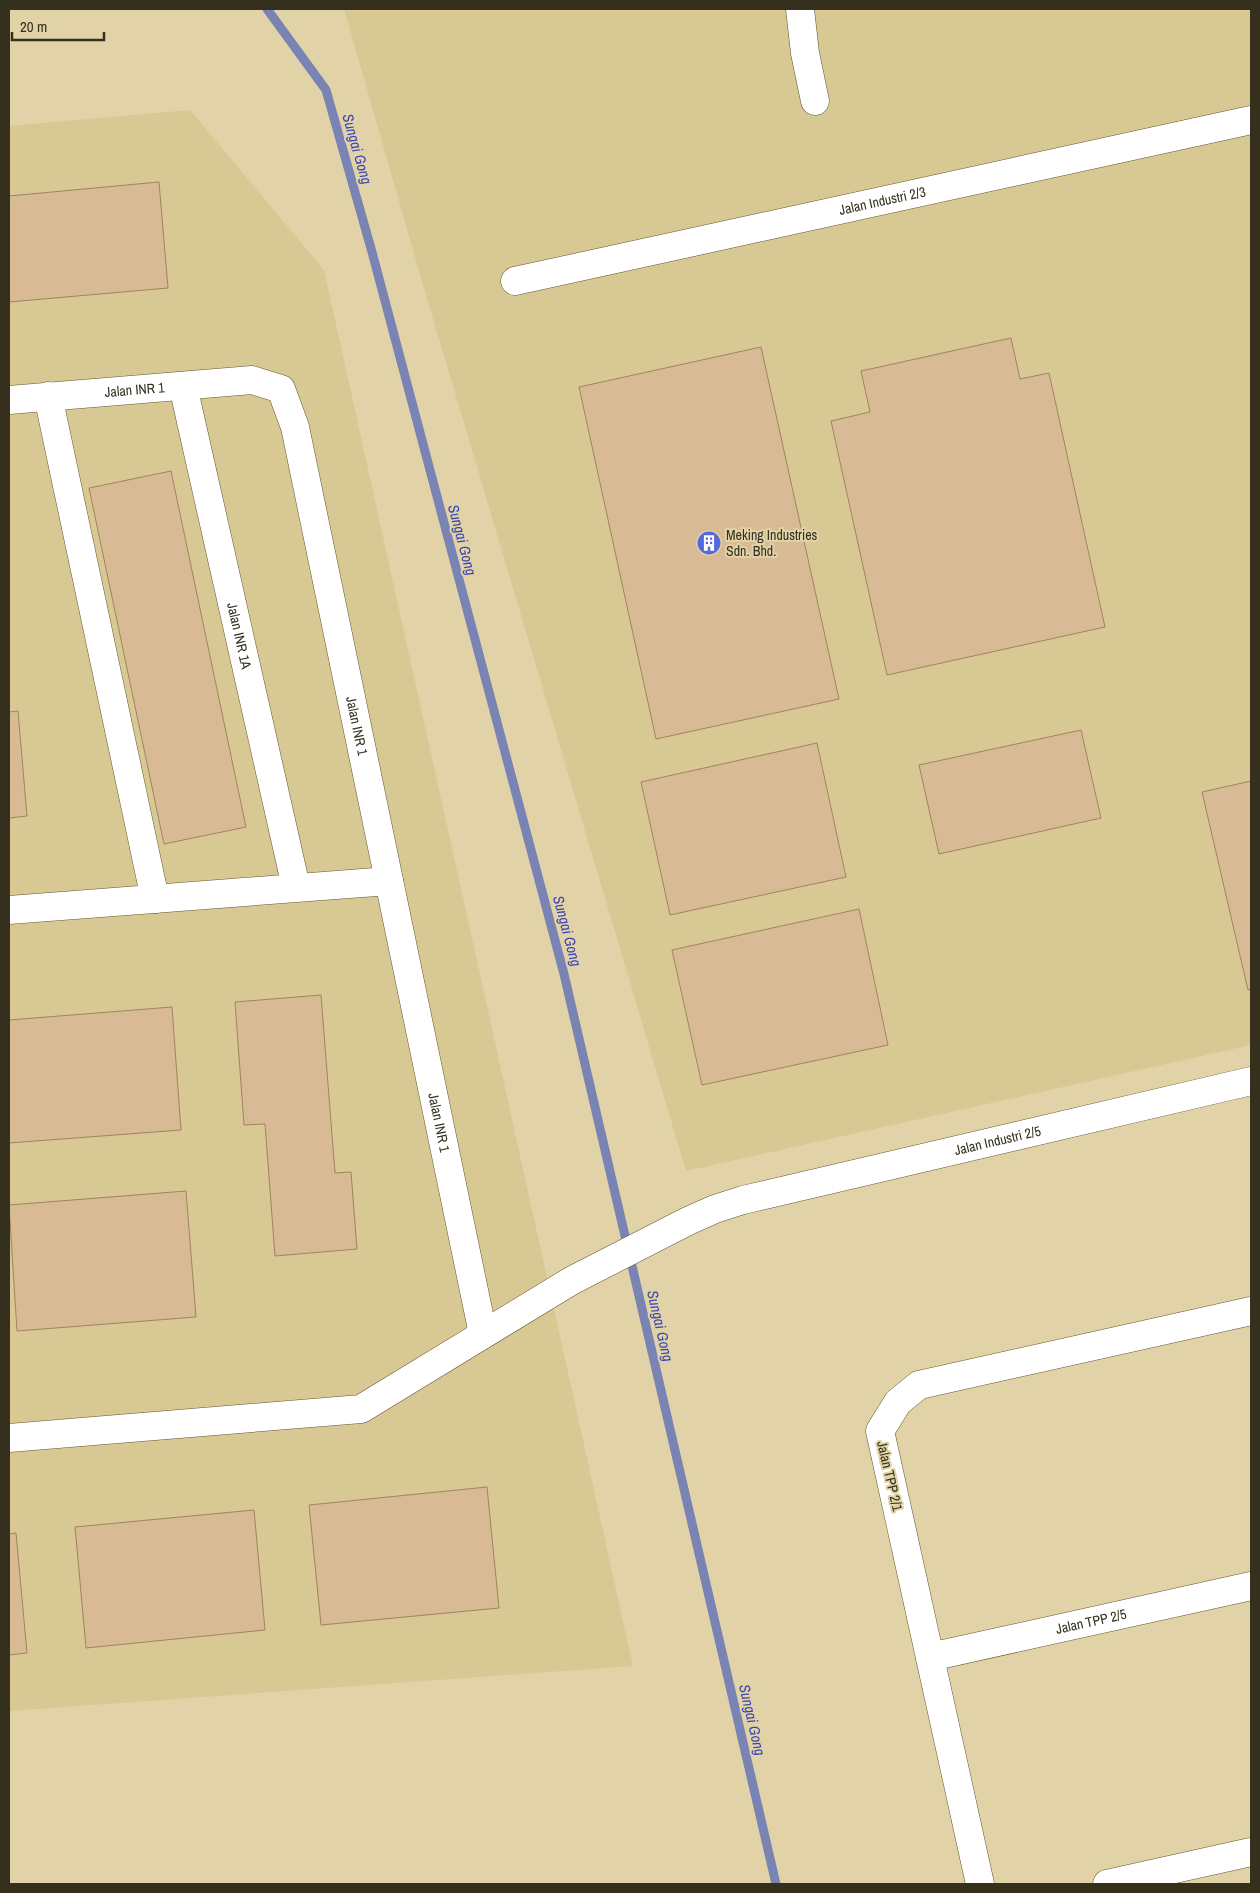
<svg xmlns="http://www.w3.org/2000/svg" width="1260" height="1893" font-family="'Archivo Narrow',sans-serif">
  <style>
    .built { fill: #d8c894 }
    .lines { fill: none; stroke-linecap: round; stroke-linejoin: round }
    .stream { stroke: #7984b5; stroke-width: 9 }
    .building { fill: #d8ba94; stroke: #a08460 }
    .minor-casing { stroke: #63572e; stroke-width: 29 }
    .minor { stroke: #fff; stroke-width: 28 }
    .labels { text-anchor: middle; stroke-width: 4; stroke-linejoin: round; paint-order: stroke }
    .street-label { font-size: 14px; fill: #35301e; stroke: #e1d3a7 }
    .poi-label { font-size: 14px; fill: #35301e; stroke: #e1d3a7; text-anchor: start }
    .water-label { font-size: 15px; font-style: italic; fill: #3944b2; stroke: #e1d3a7 }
  </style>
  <rect width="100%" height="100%" fill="#e1d3a7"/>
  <g class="built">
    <polygon points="344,9 1251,9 1251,1045 686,1171 423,285"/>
    <polygon points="190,110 324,270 633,1666 9,1711 9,126"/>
  </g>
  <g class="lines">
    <polyline class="stream" points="267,9 326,90 372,252 564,974 776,1884"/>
  </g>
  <g class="building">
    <polygon points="159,182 168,288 9,302 9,196"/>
    <polygon points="1011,338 1020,379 1049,373 1105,627 887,675 831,421 870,412 861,371"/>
    <polygon points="761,347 839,699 656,739 579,387"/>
    <polygon points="171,471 246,827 164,844 89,488"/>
    <polygon points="18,711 27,816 9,818 9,712"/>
    <polygon points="1081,730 1101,818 939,854 919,765"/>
    <polygon points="817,743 846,877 670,915 641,782"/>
    <polygon points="1251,781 1251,989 1248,990 1202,792"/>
    <polygon points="859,909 888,1045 702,1085 672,950"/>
    <polygon points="321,995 335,1173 351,1172 357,1249 275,1256 265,1124 244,1125 235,1002"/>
    <polygon points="172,1007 181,1130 9,1143 9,1020"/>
    <polygon points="186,1191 196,1317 17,1331 9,1205"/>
    <polygon points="487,1487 499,1608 321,1625 309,1505"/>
    <polygon points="254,1510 265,1630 86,1648 75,1527"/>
    <polygon points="16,1533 27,1653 9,1655 9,1534"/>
  </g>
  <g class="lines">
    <defs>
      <g id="minor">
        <polyline points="800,9 805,53 815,101"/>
        <path id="s1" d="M 515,281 L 1251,120"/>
        <path id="s2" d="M 183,386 L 296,887"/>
        <polyline points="48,396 155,899"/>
        <path id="s3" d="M 9,400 L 252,380 L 281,389 L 295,427 L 483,1334"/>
        <polyline points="9,910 389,881"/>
        <path id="s4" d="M 9,1438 L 361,1409 L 571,1281 L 688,1221 L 715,1209 L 743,1200 L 1251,1081"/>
        <path id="s5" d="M 930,1657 L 1251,1586"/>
        <polyline points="980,1884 880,1431 898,1402 919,1385 1251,1311"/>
        <polyline points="1107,1884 1251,1852"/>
      </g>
    </defs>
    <use href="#minor" class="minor-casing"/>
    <use href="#minor" class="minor"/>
  </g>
  <defs>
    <symbol id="building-disc" viewBox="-11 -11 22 22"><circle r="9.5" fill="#5668de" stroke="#e1d3a7"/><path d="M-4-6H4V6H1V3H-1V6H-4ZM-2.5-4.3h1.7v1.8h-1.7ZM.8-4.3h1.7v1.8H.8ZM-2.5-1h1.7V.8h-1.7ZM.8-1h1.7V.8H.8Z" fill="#fff"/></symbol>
  </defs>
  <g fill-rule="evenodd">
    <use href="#building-disc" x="695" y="529" width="28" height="28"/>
  </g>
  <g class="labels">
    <g class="street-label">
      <text dy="5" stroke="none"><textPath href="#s1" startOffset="376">Jalan Industri 2/3</textPath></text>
      <text dy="5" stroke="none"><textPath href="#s3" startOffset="126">Jalan INR 1</textPath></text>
      <text dy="5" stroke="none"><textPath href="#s2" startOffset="256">Jalan INR 1A</textPath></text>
      <text dy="5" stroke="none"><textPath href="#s3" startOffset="620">Jalan INR 1</textPath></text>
      <text dy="5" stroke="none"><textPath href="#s3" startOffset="1025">Jalan INR 1</textPath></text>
      <text dy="5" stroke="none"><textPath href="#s4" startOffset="1051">Jalan Industri 2/5</textPath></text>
      <text transform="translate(890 1476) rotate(77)" y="5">Jalan TPP 2/1</text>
      <text dy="5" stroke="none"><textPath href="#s5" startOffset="165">Jalan TPP 2/5</textPath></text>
    </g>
    <g class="poi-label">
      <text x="726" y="540">Meking Industries<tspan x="726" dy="16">Sdn. Bhd.</tspan></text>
    </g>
    <g class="water-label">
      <text transform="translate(357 149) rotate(74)" y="5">Sungai Gong</text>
      <text transform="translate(462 540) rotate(75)" y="5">Sungai Gong</text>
      <text transform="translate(567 931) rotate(75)" y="5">Sungai Gong</text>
      <text transform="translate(660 1326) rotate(77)" y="5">Sungai Gong</text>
      <text transform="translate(752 1720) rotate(77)" y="5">Sungai Gong</text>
    </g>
  </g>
  <rect width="1260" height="1893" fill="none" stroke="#35301e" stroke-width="20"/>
  <path d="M12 32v8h92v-8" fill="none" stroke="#35301e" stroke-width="2.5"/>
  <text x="20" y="32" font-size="15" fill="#35301e" stroke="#e1d3a7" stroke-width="4" paint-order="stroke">20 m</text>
</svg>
